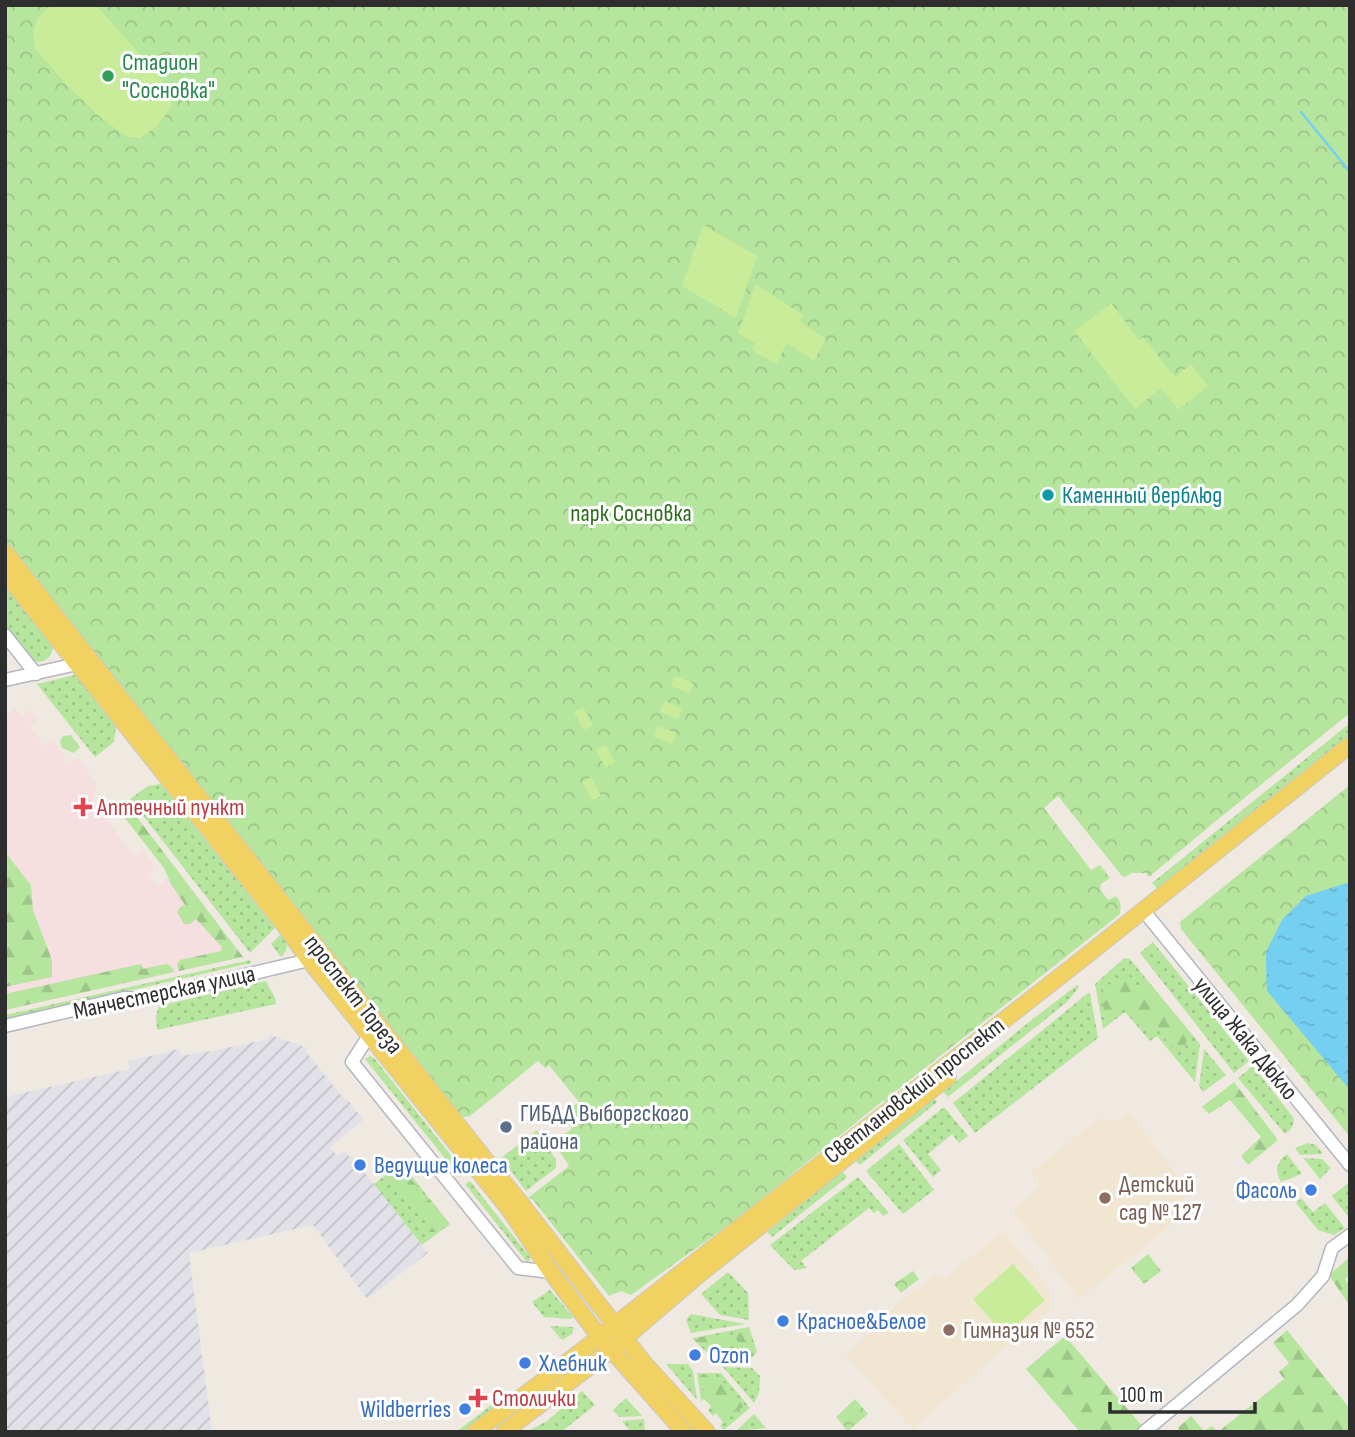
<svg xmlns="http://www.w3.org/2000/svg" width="1355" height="1437" font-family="'Sofia Sans Condensed',sans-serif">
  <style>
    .industrial { fill: url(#industrial-furrows) }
    .education { fill: #f0e6d1 }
    .medical { fill: #f5dfe0 }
    .grass { fill: url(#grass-dots) }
    .forest { fill: url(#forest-firs) }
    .park { fill: url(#park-crowns) }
    .pitch { fill: #c9ec9a }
    .water { fill: url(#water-ripples) }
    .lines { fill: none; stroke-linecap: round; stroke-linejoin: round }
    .stream { stroke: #75cff0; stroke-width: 2.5 }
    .minor-casing { stroke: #b4b7c1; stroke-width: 15 }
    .major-casing { stroke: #c9c9c9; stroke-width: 18 }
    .minor { stroke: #fff; stroke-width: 12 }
    .major { stroke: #f2d163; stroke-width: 16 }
    .leisure-dot { fill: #2e9e5b; stroke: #fff; stroke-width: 2.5 }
    .culture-dot { fill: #0f9aa8; stroke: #fff; stroke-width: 2.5 }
    .health-dot { fill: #e0444e; stroke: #fff; stroke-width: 2.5 }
    .service-dot { fill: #5c6f8a; stroke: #fff; stroke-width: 2.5 }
    .shop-dot { fill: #3f7fe0; stroke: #fff; stroke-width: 2.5 }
    .education-dot { fill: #8d6e63; stroke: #fff; stroke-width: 2.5 }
    .labels { text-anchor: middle; stroke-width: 6; stroke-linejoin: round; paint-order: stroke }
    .leisure-label { font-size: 24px; fill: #27864d; stroke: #fff; text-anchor: start }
    .culture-label { font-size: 24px; fill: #0d838f; stroke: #fff; text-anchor: start }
    .park-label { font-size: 24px; fill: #2c6e1b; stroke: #fff }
    .health-label { font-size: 24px; fill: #be3a42; stroke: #fff; text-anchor: start }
    .street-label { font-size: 24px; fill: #2e2e2e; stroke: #fff }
    .service-label { font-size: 24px; fill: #4e5e75; stroke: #fff; text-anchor: start }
    .shop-label { font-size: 24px; fill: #366cbe; stroke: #fff; text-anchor: start }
    .education-label { font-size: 24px; fill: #785e54; stroke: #fff; text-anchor: start }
  </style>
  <defs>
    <pattern id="industrial-furrows" width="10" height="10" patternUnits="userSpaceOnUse" patternTransform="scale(1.75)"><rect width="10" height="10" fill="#e3e1e8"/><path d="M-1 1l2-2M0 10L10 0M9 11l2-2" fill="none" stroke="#c3c1c7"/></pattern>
    <pattern id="grass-dots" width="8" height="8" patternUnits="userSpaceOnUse" patternTransform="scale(1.75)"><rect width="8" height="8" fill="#b6e59e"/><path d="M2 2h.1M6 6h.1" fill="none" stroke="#9dc588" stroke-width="1.8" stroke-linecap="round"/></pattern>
    <pattern id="forest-firs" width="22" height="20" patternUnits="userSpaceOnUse" patternTransform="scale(1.75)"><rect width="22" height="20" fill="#b6e59e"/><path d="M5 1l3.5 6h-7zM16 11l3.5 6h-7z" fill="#9dc588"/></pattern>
    <pattern id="park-crowns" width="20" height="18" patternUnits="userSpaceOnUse" patternTransform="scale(1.75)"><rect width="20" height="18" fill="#b6e59e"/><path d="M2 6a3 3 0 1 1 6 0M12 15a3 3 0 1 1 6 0" fill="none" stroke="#9dc588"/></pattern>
    <pattern id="water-ripples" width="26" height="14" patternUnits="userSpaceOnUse" patternTransform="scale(1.75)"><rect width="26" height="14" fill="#75cff0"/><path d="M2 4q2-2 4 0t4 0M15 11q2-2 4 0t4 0" fill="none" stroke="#66b2ce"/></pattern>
  </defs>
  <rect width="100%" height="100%" fill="#efe9e1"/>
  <polygon class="industrial" points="270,1035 308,1048 306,1052 345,1100 347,1099 363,1120 330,1147 337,1156 344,1151 350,1157 352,1156 428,1253 367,1299 313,1225 189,1253 212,1432 5,1432 5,1097 130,1069 129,1061 179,1049 181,1056 206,1051 207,1052 269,1039"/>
  <g class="education">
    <polygon points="1129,1112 1183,1183 1183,1215 1079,1299 1012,1210 1040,1186 1031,1173 1098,1119 1117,1120"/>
    <polygon points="1003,1232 1048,1286 1052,1296 1050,1310 996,1355 913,1429 845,1355 871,1333 872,1328 916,1288 919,1290 934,1276 945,1278"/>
  </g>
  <polygon class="medical" points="15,709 22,717 31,710 38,719 29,726 45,747 53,741 66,758 63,761 67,766 78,758 96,783 96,789 92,801 135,857 143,851 156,868 148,874 157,886 177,872 243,957 5,1010 5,716"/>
  <g class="grass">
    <path d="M 5,586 L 53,646 C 53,656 45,664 34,661 C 27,658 7,633 5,626 C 3,614 5,598 5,586 Z"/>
    <polygon points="75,675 116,727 114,742 95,757 37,684"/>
    <polygon points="1350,723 1350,741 1161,893 1152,883"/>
    <polygon points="161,784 275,928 250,953 130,799 148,786"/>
    <polygon points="282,933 288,942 286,951 281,957 271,944"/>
    <polygon points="1153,942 1249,1061 1234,1073 1140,953"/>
    <polygon points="1126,958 1130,959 1200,1044 1195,1082 1157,1036 1150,1041 1125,1012 1103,1029 1095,984 1123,959"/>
    <polygon points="250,960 251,963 5,1019 5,1015"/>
    <polygon points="266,981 275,998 276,1004 157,1030 156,1016 159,1006"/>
    <polygon points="1077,985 1079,987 1067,1002 948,1097 943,1092 1024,1026"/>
    <polygon points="1088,993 1090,993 1098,1038 975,1133 953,1103"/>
    <polygon points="1204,1049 1226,1075 1203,1092 1199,1086"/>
    <polygon points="370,1056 374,1058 465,1173 460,1177 365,1059"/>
    <path d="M 1253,1066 L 1293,1117 C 1295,1126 1291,1129 1285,1134 L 1238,1078 Z"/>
    <polygon points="934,1098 937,1102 860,1165 855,1160"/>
    <polygon points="944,1107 968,1136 959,1143 952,1134 928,1154 941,1170 933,1177 903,1140"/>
    <polygon points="537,1130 556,1160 556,1168 526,1191 501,1158"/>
    <polygon points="1308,1143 1316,1145 1323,1154 1300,1155 1295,1148"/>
    <polygon points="899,1144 934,1190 903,1214 866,1171"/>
    <path d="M 1287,1154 L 1302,1174 L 1281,1182 C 1274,1170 1277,1162 1287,1154 Z"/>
    <polygon points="1303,1158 1322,1159 1331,1168 1320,1179"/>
    <polygon points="401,1163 450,1224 422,1245 374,1184"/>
    <polygon points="842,1171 847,1177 772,1237 767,1232"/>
    <polygon points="858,1177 889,1213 883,1216 878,1210 874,1213 869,1208 801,1261 807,1268 794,1270 770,1245"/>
    <polygon points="470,1181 530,1257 530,1261 527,1262 465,1184"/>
    <polygon points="1348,1183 1350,1185 1350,1219 1332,1196"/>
    <polygon points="1301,1198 1313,1212 1325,1203 1345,1228 1334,1235 1318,1230 1296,1203"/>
    <polygon points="728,1272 748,1293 749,1320 720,1315 701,1294"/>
    <polygon points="550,1290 573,1317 571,1319 544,1317 532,1302"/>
    <polygon points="691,1314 745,1324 691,1333 686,1320"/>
    <polygon points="550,1326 574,1327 572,1334 562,1340"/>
    <polygon points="749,1327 757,1352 750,1360 746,1361 715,1361 692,1338"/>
    <polygon points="666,1364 688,1364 693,1371 697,1400"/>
    <polygon points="723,1367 752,1368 760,1376 759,1393 754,1403"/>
    <polygon points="697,1373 721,1373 750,1408 724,1430 720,1426 723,1422 716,1413 713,1416 708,1410 711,1406 704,1399 701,1401"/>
    <path d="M 511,1390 C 500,1404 474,1432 456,1432 Z"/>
    <polygon points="582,1391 595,1405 561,1432 526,1432 547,1421"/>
    <polygon points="626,1398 642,1416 619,1417 613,1410"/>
    <polygon points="754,1414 766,1428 736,1431"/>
    <polygon points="644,1419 645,1432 631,1432 622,1421"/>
  </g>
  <g class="forest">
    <polygon points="71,735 80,747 74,753 62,748 60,742 63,736"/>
    <polygon points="123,805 130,808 243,957 179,971 177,964 180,960 221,951 222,947 196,919 190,924 184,924 177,912 180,907 185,905 171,884 164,868 121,813 120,807"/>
    <polygon points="5,852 31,885 33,910 52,960 52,977 5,987"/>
    <polygon points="141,964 143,969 166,964 171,966 174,972 5,1010 5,994"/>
    <path d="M 1125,975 L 1134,978 L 1136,988 L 1141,984 L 1148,984 C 1151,995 1161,1002 1169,1011 C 1176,1018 1182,1026 1188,1033 L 1184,1052 L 1175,1051 L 1159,1031 L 1149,1033 L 1138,1024 L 1136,1016 L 1122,1009 L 1106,1024 C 1102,1012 1104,1002 1103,989 C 1110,983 1117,981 1125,975 Z"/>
    <polygon points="1234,1082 1278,1140 1248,1165 1241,1156 1261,1137 1230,1100 1209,1114 1202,1107"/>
    <path d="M 400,1167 C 409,1177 441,1212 443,1223 L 436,1232 L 428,1232 L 427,1228 L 431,1222 L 430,1219 L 425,1214 L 425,1210 L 412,1205 L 388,1178 L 391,1174 Z"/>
    <polygon points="1350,1257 1350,1275 1345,1279 1350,1286 1349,1305 1329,1275"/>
    <polygon points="1287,1330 1350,1409 1350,1432 1181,1432 1178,1428 1191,1416 1204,1431 1212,1426 1218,1432 1284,1379 1279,1372 1289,1363 1273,1343"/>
    <polygon points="737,1331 747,1331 750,1334 754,1351 749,1351 742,1347 742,1344 736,1339 733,1333"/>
    <path d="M 710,1336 L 717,1340 L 726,1337 L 729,1339 L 728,1343 L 723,1347 L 723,1351 L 727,1354 L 728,1358 C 714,1362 706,1349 697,1340 L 700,1337 Z"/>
    <polygon points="1065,1336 1142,1426 1135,1432 1080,1432 1026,1369"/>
    <polygon points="701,1375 716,1375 717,1382 725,1383 743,1404 743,1407 736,1411 733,1416 726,1418 705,1397 700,1377"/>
  </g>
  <g class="park">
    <path d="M 5,5 L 1350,5 L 1350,713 L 1211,825 L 1149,877 L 1146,873 L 1132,873 L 1125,877 L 1122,876 L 1058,796 L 1044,808 L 1091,870 L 1100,865 L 1110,878 L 1101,884 L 1100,889 L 1108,900 L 1116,896 C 1121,901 1121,907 1120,914 L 892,1094 L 894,1097 L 887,1102 L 884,1100 L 738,1218 L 631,1295 L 621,1291 L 609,1296 L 533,1200 L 528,1198 L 569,1166 L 553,1141 L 572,1129 L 563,1114 L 579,1102 L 549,1065 L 545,1068 L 538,1061 L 470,1116 L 465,1117 L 458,1115 L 5,541 Z"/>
    <polygon points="1350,785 1350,1137 1181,929 1180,922"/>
    <polygon points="1148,1254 1161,1271 1144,1284 1131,1268"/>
    <polygon points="913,1271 919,1279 901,1293 894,1284"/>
    <polygon points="855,1399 868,1414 848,1431 836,1417"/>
  </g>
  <g class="pitch">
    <polygon points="51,5 96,5 153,69 168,89 172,106 157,126 142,137 127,137 101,118 65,83 35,49 33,30 40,15"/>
    <polygon points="703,225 757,256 736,318 682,286"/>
    <polygon points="756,284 803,315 800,322 826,339 814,361 787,343 776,364 752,350 755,343 738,333"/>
    <polygon points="1111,303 1139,340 1143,337 1175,377 1191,364 1208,386 1178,410 1161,388 1135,409 1074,331"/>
    <polygon points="674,676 693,683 689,693 671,686"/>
    <polygon points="664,701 682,708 678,719 660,712"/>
    <polygon points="583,707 593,725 584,730 574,712"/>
    <polygon points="658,726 676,733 672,744 654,737"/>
    <polygon points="605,745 615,762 606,768 596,750"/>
    <polygon points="591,777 601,796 592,800 582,782"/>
    <polygon points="1013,1264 1045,1300 1005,1336 973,1299"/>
  </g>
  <polygon class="water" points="1350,882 1350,1090 1267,991 1266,964 1266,954 1269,946 1282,920 1306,896"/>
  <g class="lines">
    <polyline class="stream" points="1301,112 1350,172"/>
    <defs>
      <g id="minor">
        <polyline points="5,635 36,674"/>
        <polyline points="5,680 77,664"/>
        <polyline points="1143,910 1350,1165"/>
        <polyline points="5,1026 124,998 144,999 309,960 314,956"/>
        <polyline points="370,1034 352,1062 518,1268 551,1272"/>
        <polyline points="1144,1432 1297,1305 1323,1276 1332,1248 1350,1235"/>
      </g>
      <g id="major">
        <polyline points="5,552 488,1163 519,1201 644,1363 707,1432"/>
        <polyline points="5,573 285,926 309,960 509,1209 551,1272 599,1336 684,1432"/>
        <polyline points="475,1432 547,1378 1086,956 1350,745"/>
        <polyline points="504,1432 611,1350 701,1273 948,1077"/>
      </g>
    </defs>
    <use href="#minor" class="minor-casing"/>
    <use href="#major" class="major-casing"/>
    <use href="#minor" class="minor"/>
    <use href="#major" class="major"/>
  </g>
  <circle class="leisure-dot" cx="108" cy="76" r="7"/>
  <circle class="culture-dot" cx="1048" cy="495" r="7"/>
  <g class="health-dot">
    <path d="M79.5 796.5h7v7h7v7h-7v7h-7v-7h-7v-7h7z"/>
    <path d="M474.5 1387.5h7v7h7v7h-7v7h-7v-7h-7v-7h7z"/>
  </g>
  <circle class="service-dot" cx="506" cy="1127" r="7"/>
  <g class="shop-dot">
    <circle cx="360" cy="1165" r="7"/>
    <circle cx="1311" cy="1190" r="7"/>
    <circle cx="783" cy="1321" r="7"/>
    <circle cx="695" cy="1355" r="7"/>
    <circle cx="525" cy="1363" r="7"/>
    <circle cx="465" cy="1409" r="7"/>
  </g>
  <g class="education-dot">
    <circle cx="1105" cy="1198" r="7"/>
    <circle cx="949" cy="1330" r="7"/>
  </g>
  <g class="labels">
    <g class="leisure-label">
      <text x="122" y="70">Стадион<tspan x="122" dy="28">"Сосновка"</tspan></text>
    </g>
    <g class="culture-label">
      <text x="1062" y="503">Каменный верблюд</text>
    </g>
    <g class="park-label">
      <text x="631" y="521">парк Сосновка</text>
    </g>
    <g class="health-label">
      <text x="97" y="815">Аптечный пункт</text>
      <text x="492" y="1406">Столички</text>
    </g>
    <g class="street-label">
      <text transform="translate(164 992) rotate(-12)" y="8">Манчестерская улица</text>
      <text transform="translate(354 994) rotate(52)" y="8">проспект Тореза</text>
      <text transform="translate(1246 1038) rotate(51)" y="8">улица Жака Дюкло</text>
      <text transform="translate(914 1090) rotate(-38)" y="8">Светлановский проспект</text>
    </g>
    <g class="service-label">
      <text x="520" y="1121">ГИБДД Выборгского<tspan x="520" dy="28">района</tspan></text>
    </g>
    <g class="shop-label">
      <text x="374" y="1173">Ведущие колеса</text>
      <text x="1297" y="1198" text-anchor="end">Фасоль</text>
      <text x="797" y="1329">Красное&amp;Белое</text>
      <text x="709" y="1363">Ozon</text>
      <text x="539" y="1371">Хлебник</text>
      <text x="451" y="1417" text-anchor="end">Wildberries</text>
    </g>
    <g class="education-label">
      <text x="1119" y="1192">Детский<tspan x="1119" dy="28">сад № 127</tspan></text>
      <text x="963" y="1338">Гимназия № 652</text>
    </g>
  </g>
  <rect width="1355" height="1437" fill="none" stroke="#2e2e2e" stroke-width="14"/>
  <path d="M1110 1402v10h145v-10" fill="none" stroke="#2e2e2e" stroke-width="3.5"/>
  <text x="1120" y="1402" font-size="21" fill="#2e2e2e" stroke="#ffffff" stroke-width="5" paint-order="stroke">100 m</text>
</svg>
